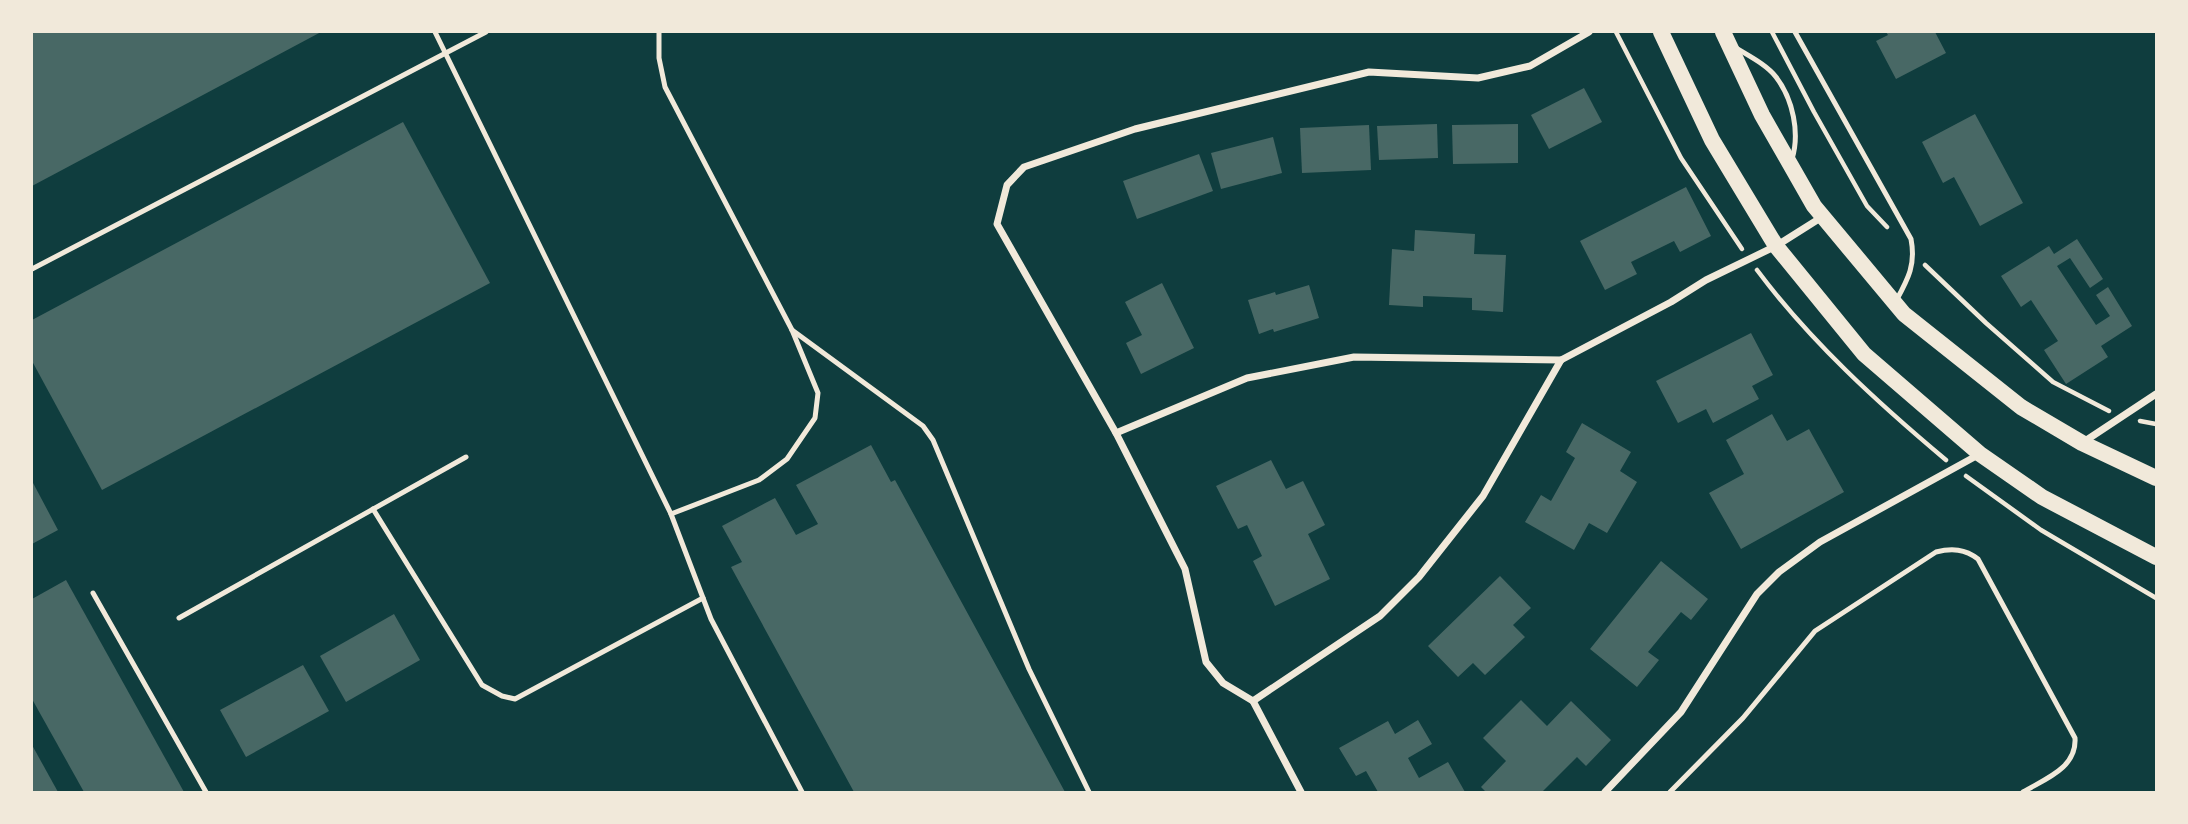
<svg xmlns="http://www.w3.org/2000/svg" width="2188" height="824" font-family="Raleway,sans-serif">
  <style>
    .building { fill: #486865 }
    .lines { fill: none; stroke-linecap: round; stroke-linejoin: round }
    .path { stroke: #f1e9da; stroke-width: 4.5 }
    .service { stroke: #f1e9da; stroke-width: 5 }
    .minor { stroke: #f1e9da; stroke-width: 7 }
    .primary { stroke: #f1e9da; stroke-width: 16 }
  </style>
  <rect width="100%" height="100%" fill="#0f3d3e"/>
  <g class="building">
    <polygon points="32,32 321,32 32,186"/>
    <polygon points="1886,32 1935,32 1946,53 1896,79 1876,41 1888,35"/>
    <polygon points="1584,88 1602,122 1549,149 1531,115"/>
    <polygon points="1975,114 2023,203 1980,226 1954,177 1943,183 1922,142"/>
    <polygon points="403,122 490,283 102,490 32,361 32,320"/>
    <polygon points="1437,124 1438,158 1379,160 1377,126"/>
    <polygon points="1518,124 1518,163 1453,164 1452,125"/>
    <polygon points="1369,125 1371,170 1302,173 1300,128"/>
    <polygon points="1273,137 1282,173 1221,189 1211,153"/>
    <polygon points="1199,154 1213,191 1137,219 1123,181"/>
    <polygon points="1686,187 1711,236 1680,252 1674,241 1631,262 1637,274 1605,290 1580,241"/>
    <polygon points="1415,230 1475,234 1474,254 1506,255 1503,312 1472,310 1472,298 1423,296 1423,307 1389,305 1392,249 1414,251"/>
    <polygon points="2077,239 2103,279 2090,288 2070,258 2057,266 2096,325 2110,316 2096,295 2108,287 2132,326 2101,346 2108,357 2066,384 2044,350 2058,341 2031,300 2021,307 2001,276 2049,246 2054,254"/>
    <polygon points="1162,283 1194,348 1141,374 1126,343 1142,335 1125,302"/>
    <polygon points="1309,285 1319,318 1274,332 1273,329 1259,334 1248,300 1275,292 1276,295"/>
    <polygon points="1751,333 1773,375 1752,386 1759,399 1713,423 1706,409 1678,423 1656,381"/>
    <polygon points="1772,414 1787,441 1809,429 1844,492 1741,549 1709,493 1744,474 1726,440"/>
    <polygon points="1582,423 1631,452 1620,471 1637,482 1607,533 1589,523 1574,550 1525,522 1541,495 1551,501 1575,458 1566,452"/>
    <polygon points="871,445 891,482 895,480 1065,792 854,792 731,567 742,562 722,526 775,498 796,535 818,524 796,485"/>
    <polygon points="1271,460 1286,489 1303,481 1325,525 1308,534 1330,579 1275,606 1253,561 1262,556 1247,525 1238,529 1216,486"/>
    <polygon points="32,481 58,530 32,544"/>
    <polygon points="1661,561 1708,599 1691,620 1681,612 1648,652 1659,660 1637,687 1590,649"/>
    <polygon points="1500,576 1531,608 1513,625 1525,637 1485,675 1473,663 1458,677 1428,646"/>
    <polygon points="66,580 184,792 84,792 32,699 32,599"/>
    <polygon points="394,614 420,660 346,702 320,656"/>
    <polygon points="303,665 329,711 246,757 220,710"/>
    <polygon points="1521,700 1547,726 1571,701 1611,740 1586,766 1577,757 1542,792 1486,792 1481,787 1506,761 1483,738"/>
    <polygon points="1418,720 1432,744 1408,758 1419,778 1448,762 1465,792 1378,792 1366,771 1356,776 1339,748 1388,721 1395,734"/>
    <polygon points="32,745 58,792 32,792"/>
  </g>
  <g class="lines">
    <g class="path">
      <polyline points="1616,32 1681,158 1742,249"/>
      <polyline points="1772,32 1814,112 1867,206 1887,227"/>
      <polyline points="1925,265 1986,323 2053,382 2109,411"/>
      <path d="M 1757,270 C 1810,341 1878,403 1946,460"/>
      <polyline points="2140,421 2156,424"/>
      <polyline points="1966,476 2041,530 2156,598"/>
    </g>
    <g class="service">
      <polyline points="435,32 671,514 711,619 802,792"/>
      <polyline points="659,32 659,58 665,87 792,330 818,393 815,418 787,459 759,480 671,514"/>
      <path d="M 1795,32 L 1911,239 C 1916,265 1908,279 1896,301"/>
      <path d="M 1736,48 C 1749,56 1767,65 1776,77 C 1793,99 1800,133 1792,159"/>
      <polyline points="32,269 486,32"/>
      <polyline points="792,330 923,426 933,440 1029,669 1089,792"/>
      <polyline points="373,509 482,685 502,696 515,699 703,598"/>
      <polyline points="93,593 206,792"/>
      <polyline points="179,618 466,457"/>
      <path d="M 1670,792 L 1743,718 L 1815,631 L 1936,552 C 1952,548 1965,549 1978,559 L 2075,738 C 2077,768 2045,779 2023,792"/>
    </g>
    <g class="minor">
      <polyline points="1116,433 1247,378 1354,357 1561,360"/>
      <polyline points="2082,443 2156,394"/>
      <polyline points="1253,701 1380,616 1419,577 1483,496 1561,360 1671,302 1706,280 1776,246 1822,217"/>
      <polyline points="1301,792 1253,701 1223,683 1206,662 1185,569 1116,433 997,224 1007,185 1024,167 1135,129 1369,72 1478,78 1530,66 1589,32"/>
      <polyline points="1605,792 1681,712 1757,594 1779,572 1820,542 1978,455"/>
    </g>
    <g class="primary">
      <polyline points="1661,32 1712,140 1776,246 1864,354 1980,454 2042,497 2156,557"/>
      <polyline points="1723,32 1762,115 1814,206 1904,314 2021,407 2082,443 2156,478"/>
    </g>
  </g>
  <rect width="2188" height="824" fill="none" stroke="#f1e9da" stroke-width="66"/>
</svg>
